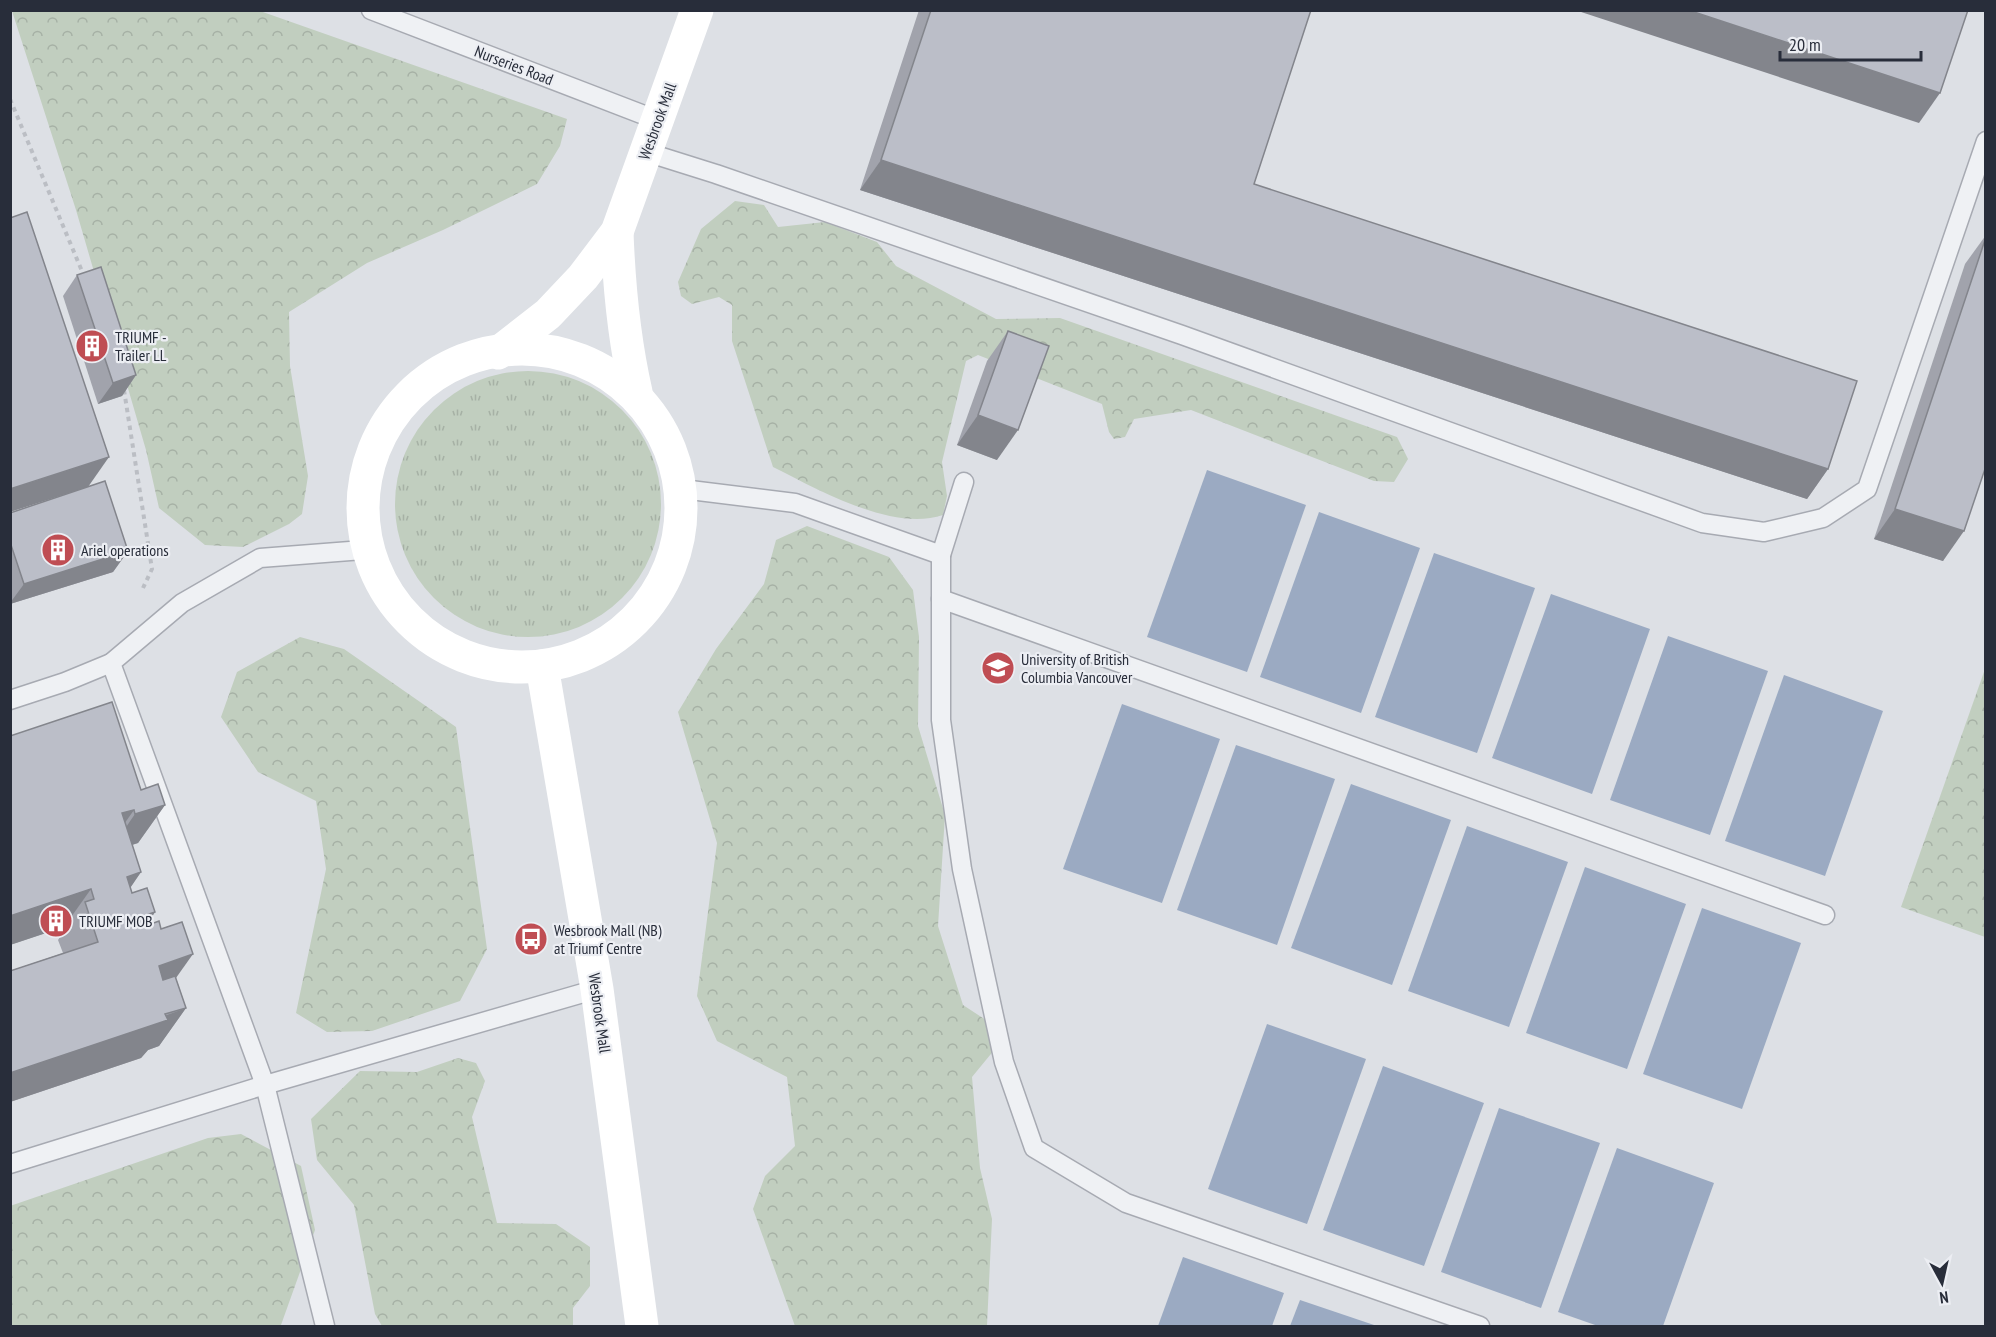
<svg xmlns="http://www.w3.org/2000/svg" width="1996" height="1337" font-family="'PT Sans Narrow',sans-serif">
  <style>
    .forest { fill: url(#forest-crowns) }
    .park { fill: url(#park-tufts) }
    .water { fill: #9baac2 }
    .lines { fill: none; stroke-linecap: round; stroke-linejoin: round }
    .lane-casing { stroke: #a7aab2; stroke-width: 21 }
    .path { stroke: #bbbec4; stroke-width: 4; stroke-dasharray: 4.5 4.5; stroke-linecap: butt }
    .lane { stroke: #eff1f4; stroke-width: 18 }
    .secondary { stroke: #fff; stroke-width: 33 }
    .wall { fill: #a1a3ac }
    .shaded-wall { fill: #83858c }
    .building { fill: #bbbec8; stroke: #83858c; stroke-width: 1.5 }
    .labels { text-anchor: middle; stroke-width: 4.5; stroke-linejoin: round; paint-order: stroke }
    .street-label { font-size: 16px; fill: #282d3a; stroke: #eceef3 }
    .poi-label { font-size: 16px; fill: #282d3a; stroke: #eceef3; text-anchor: start }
  </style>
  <defs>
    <pattern id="forest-crowns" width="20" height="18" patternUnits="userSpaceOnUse" patternTransform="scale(1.5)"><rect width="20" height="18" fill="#c1cebf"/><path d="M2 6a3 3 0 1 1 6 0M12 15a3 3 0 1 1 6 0" fill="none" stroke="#a6b1a5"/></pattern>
    <pattern id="park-tufts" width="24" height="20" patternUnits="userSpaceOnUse" patternTransform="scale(1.5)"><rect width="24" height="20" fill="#c1cebf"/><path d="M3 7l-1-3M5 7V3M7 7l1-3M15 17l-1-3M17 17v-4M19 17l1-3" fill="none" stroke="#a6b1a5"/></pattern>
  </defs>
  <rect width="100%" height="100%" fill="#dde0e5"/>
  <g class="forest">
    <polygon points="12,11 260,11 567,119 560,146 537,184 443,230 367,263 289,312 290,366 308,476 302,514 289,524 243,547 205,545 159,508 146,450 76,210"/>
    <path d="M 735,201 L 764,205 L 778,227 L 825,222 L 877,242 L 896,266 L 996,319 L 1060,318 L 1397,437 L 1408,459 L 1394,482 L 1374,481 L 1191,410 L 1134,419 L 1125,437 L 1114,439 L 1109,432 L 1102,404 L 978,355 L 966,361 L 942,462 L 947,496 L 943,515 C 892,532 819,490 773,467 L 732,341 L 732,305 L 719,297 L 692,304 L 681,296 L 678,282 L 701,229 Z"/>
    <polygon points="807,526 889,557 913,590 919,637 918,726 945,815 938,926 963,1005 992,1024 995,1049 972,1077 980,1168 992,1219 987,1326 795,1326 753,1209 765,1176 795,1146 787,1077 717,1041 697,996 717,843 678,712 716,649 764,584 776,540"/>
    <polygon points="300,637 344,649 456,727 487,949 460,1001 372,1031 327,1032 296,1013 326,869 316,801 258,772 221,717 237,672"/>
    <polygon points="1985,669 1986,937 1985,937 1901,907"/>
    <polygon points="458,1058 476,1063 485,1081 472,1117 497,1223 556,1224 590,1247 590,1286 573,1308 573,1326 382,1326 375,1314 354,1205 317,1160 311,1119 360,1071 417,1072"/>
    <polygon points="241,1134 301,1166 315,1230 281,1325 11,1326 10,1206 208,1138"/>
  </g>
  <circle class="park" cx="528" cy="504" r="133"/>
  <g class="water">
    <polygon points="1207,470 1306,505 1247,672 1147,637"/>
    <polygon points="1319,512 1420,548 1361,713 1260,677"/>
    <polygon points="1434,553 1535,588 1477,753 1375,717"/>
    <polygon points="1551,594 1650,629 1592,794 1492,758"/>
    <polygon points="1668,636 1768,671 1710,835 1610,800"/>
    <polygon points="1784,675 1883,711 1825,876 1725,841"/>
    <polygon points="1122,704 1220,739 1162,903 1063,869"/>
    <polygon points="1236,745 1335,779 1277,945 1177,910"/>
    <polygon points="1351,784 1451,820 1392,985 1291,948"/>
    <polygon points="1467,826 1568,862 1509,1027 1408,991"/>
    <polygon points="1585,867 1686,904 1627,1069 1526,1033"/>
    <polygon points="1702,908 1801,943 1742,1109 1643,1074"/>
    <polygon points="1267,1024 1366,1059 1307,1224 1208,1189"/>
    <polygon points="1383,1066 1484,1103 1424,1266 1323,1230"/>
    <polygon points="1499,1108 1600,1143 1541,1308 1441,1272"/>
    <polygon points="1617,1148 1714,1183 1663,1326 1598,1326 1558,1312"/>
    <polygon points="1183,1257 1284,1293 1272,1326 1158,1326"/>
    <polygon points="1300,1300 1377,1326 1290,1326"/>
  </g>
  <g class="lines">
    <defs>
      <g id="lane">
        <polyline points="371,10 657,120"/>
        <polyline points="646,152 716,174 1182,335 1702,523 1764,532 1823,518 1867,489 1986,141"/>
        <polyline points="682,489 795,503 941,555 964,482"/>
        <polyline points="941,555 941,720 962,869 1004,1062 1034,1148 1126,1203 1480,1326"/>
        <polyline points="941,599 1825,915"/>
        <polyline points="10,700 65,682 111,663"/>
        <polyline points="10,1164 265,1085 597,989"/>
        <polyline points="325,1326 265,1085 111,663 182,603 260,558 363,550"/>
      </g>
    </defs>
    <use href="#lane" class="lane-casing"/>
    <g class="path">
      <polyline points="10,99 84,276"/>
      <polyline points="124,390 152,569 143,588"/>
    </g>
    <use href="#lane" class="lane"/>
    <g class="secondary">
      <path d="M 617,232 C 619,287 624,339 636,392"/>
      <circle cx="522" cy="508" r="159"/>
      <polyline points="498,353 548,314 583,277 617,232 697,10"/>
      <polyline points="542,666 597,989 642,1326"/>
    </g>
  </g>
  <g class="wall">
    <polygon points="919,10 1311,10 1254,184 1828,469 1807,499 860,190"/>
    <polygon points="1986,235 1986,466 1943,561 1874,539 1965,264"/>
    <polygon points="77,275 136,375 122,396 98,404 63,296"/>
    <polygon points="1008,331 997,460 957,445 987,361"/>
    <polygon points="10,513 128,551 113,572 10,604"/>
    <polygon points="10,736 141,790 165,805 138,843 132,845 141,872 130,888 132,893 155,912 146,926 176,978 186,1008 159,1046 148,1050 141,1058 10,1102 10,971 63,953 58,940 65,930 64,927 10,945"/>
  </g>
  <g class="shaded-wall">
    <polygon points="1575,10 1688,10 1940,93 1919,123"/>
    <polygon points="881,160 1828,469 1807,499 860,190"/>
    <polygon points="136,375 122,396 98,404 113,383"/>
    <polygon points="978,415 1018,430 997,460 957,445"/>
    <polygon points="109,457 88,487 10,512 10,489"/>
    <polygon points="1895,509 1964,531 1943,561 1874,539"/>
    <polygon points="128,551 113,572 10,604 10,603 24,584"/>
    <polygon points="165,805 138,843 109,852 135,814"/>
    <polygon points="134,810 107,848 122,813"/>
    <polygon points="141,872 115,910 127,877"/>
    <polygon points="91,889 64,927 10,945 10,916"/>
    <polygon points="155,912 129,950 140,917"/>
    <polygon points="193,954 166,992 159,966"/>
    <polygon points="186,1008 159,1046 148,1050 141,1058 10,1102 10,1073"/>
  </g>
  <g class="building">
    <polygon points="931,10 1311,10 1254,184 1857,381 1828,469 881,160"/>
    <polygon points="1688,10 1968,10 1940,93"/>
    <polygon points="27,212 109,457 10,489 10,218"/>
    <polygon points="1986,237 1986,466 1964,531 1895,509"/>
    <polygon points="101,267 136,375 113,383 77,275"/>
    <polygon points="1008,331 1049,346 1018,430 978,415"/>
    <polygon points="105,481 128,551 24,584 10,542 10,513"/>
    <polygon points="112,702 141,790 158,784 165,805 135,814 134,810 122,813 141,872 127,877 132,893 147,888 155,912 140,917 143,927 159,921 161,929 182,922 193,954 159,966 163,980 175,976 186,1008 165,1014 168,1020 10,1073 10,971 98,942 85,902 94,899 91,889 10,916 10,736"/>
  </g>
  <defs>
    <symbol id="building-disc" viewBox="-11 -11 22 22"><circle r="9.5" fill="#bf4d53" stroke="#eceef3"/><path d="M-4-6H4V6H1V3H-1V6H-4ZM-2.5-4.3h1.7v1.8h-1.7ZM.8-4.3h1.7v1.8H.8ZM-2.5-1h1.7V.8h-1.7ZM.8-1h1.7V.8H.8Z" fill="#fff"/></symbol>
    <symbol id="university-disc" viewBox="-11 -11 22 22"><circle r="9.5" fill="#bf4d53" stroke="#eceef3"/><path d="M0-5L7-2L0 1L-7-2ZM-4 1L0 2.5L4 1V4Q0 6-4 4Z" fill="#fff"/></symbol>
    <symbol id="bus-disc" viewBox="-11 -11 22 22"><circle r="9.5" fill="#bf4d53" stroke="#eceef3"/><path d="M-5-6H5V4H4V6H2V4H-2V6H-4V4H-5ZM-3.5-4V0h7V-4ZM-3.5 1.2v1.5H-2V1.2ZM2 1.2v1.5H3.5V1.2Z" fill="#fff"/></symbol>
  </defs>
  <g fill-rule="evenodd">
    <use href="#building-disc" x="73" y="327" width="38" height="38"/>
    <use href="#building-disc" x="39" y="531" width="38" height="38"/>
    <use href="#university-disc" x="979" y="649" width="38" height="38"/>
    <use href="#building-disc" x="37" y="902" width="38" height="38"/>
    <use href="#bus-disc" x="512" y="920" width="38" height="38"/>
  </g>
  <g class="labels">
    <g class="street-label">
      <text transform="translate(514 65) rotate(21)" y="6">Nurseries Road</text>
      <text transform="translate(657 121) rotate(-70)" y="6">Wesbrook Mall</text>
      <text transform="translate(600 1013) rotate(82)" y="6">Wesbrook Mall</text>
    </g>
    <g class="poi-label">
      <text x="115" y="343">TRIUMF -<tspan x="115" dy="18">Trailer LL</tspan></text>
      <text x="81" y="556">Ariel operations</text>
      <text x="1021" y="665">University of British<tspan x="1021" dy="18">Columbia Vancouver</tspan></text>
      <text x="79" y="927">TRIUMF MOB</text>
      <text x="554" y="936">Wesbrook Mall (NB)<tspan x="554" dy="18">at Triumf Centre</tspan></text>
    </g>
  </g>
  <rect width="1996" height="1337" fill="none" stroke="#282d3a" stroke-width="24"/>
  <g transform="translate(1942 1283) rotate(172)" stroke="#eceef3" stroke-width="4.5" paint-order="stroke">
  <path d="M0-4.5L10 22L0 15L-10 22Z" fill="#282d3a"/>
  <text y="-9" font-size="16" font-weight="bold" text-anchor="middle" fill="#282d3a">N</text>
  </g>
  <path d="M1780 51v9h141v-9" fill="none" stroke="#282d3a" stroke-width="3"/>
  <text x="1789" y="51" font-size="18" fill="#282d3a" stroke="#eceef3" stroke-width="4.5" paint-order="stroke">20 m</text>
</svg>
